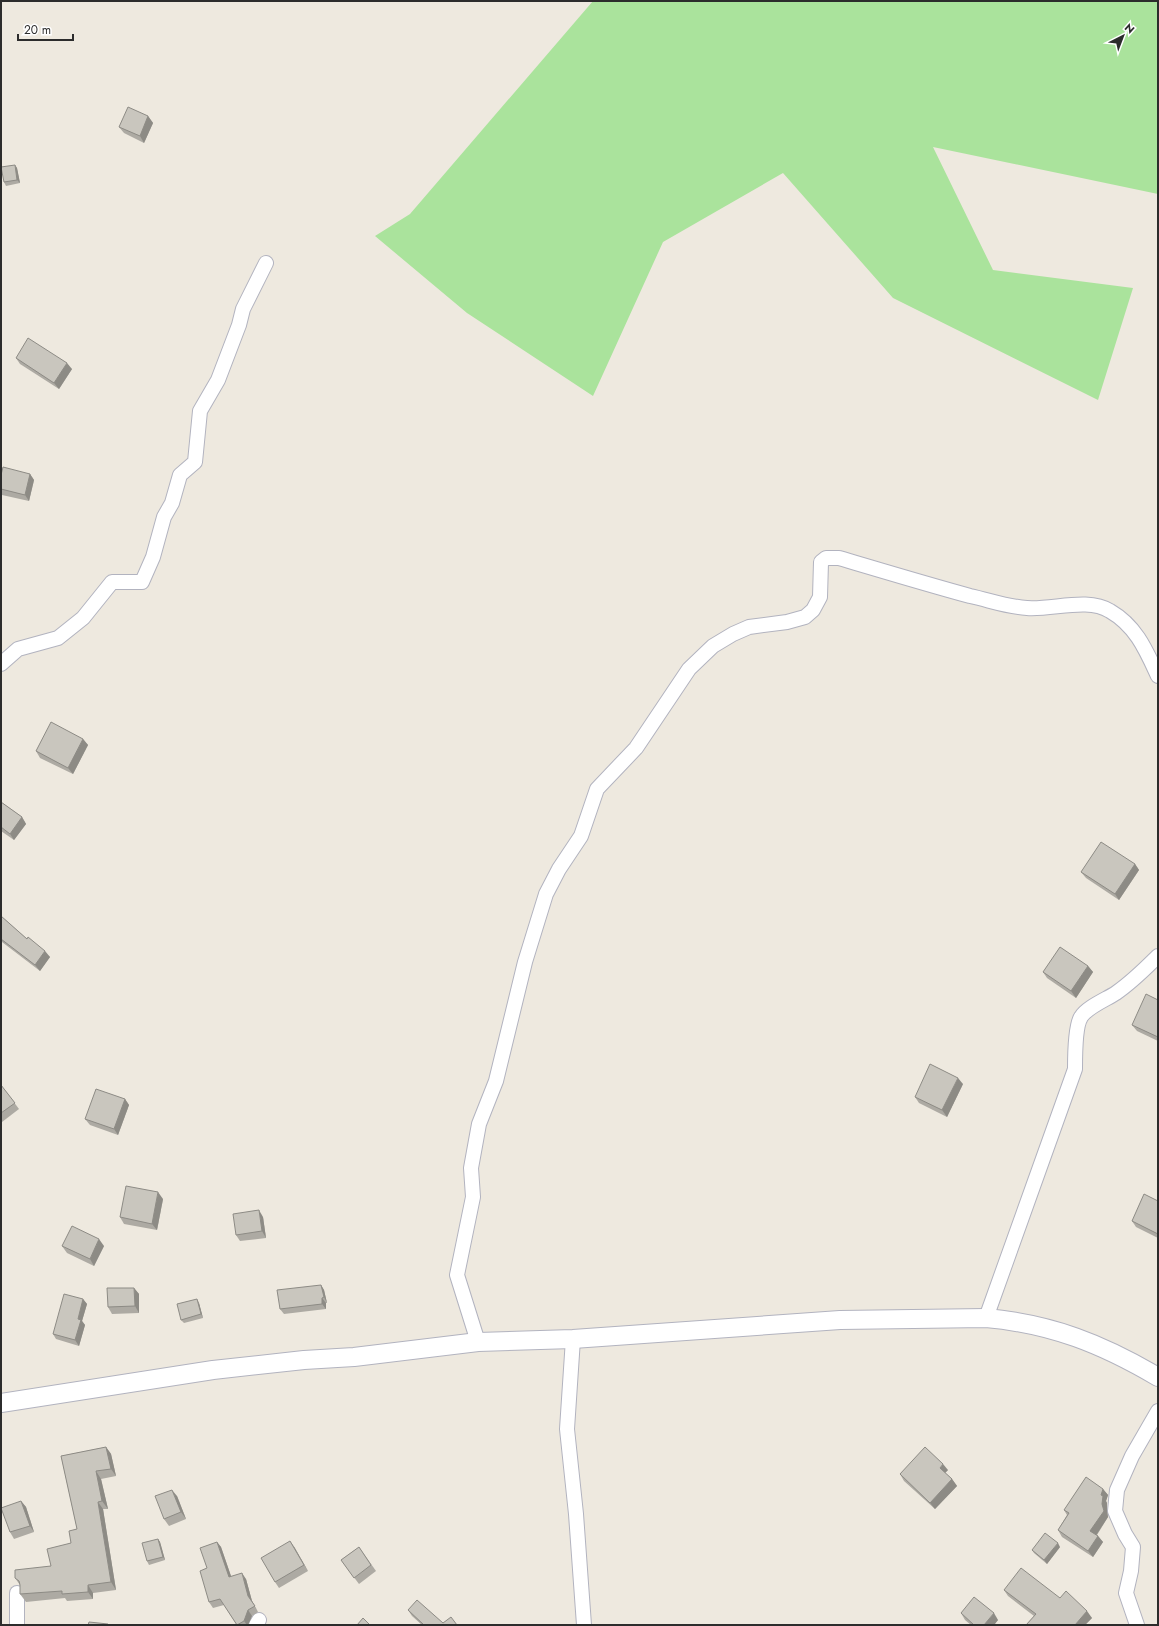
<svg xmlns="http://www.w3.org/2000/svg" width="1159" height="1626" font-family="Jost,sans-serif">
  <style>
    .green { fill: #aae39c }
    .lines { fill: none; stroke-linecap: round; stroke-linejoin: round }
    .minor-casing { stroke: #b2b3bf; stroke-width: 16 }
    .tertiary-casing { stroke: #b2b3bf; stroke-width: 20 }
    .minor { stroke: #fff; stroke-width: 14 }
    .tertiary { stroke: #fff; stroke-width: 18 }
    .wall { fill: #adaaa3 }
    .shaded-wall { fill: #8d8b85 }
    .building { fill: #c9c6be; stroke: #8d8b85 }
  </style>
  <rect width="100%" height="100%" fill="#eee9df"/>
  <polygon class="green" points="593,1 1158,1 1158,194 933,147 993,270 1133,288 1098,400 893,298 783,173 663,242 593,396 467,313 375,236 410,214"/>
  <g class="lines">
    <defs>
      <g id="minor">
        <polyline points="1,664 18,649 58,638 83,618 112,582 142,582 153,557 164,517 172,503 180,475 195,462 200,411 218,380 239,325 243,309 266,263"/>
        <path d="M 986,1318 L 1075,1069 C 1075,1057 1075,1026 1081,1017 C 1087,1007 1107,999 1116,993 C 1132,982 1145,969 1158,956"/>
        <polyline points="573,1339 567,1429 576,1514 584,1625"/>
        <path d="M 478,1342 L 457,1275 L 473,1197 L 471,1168 L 479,1124 L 496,1081 L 525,962 L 546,894 L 559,869 L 581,836 L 597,789 L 636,748 L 689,669 L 713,646 L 733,634 L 749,627 L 787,622 L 805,617 L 813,610 L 820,597 L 821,562 L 826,558 L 839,558 C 883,571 926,584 970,596 C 989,600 1008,607 1027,608 C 1053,610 1088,597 1110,611 C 1136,626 1146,650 1158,676"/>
        <polyline points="17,1625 17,1593"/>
        <polyline points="256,1625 259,1620"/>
        <polyline points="1137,1625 1126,1593 1131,1571 1133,1547 1125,1534 1115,1511 1117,1490 1132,1456 1158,1411"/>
      </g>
      <path id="tertiary" d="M 1,1403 L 213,1370 L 304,1360 L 354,1357 L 478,1342 L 573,1339 L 840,1320 L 986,1318 C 1052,1324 1102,1344 1158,1377"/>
    </defs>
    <use href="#minor" class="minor-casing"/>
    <use href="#tertiary" class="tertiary-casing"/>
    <use href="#minor" class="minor"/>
    <use href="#tertiary" class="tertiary"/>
  </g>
  <g class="wall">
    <polygon points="148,116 153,123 144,143 124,133 119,127"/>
    <polygon points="15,165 17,168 20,183 6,186 4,182"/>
    <polygon points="16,358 72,369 59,389 20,364"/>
    <polygon points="30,474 34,480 29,501 2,495 1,493 1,475"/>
    <polygon points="83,739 88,745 73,774 40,758 36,751"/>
    <polygon points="1,802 22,817 26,824 14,840 1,831"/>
    <polygon points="1135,864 1139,870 1119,900 1086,878 1081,872"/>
    <polygon points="1,916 27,939 50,957 40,971 2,942 1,944"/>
    <polygon points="1088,966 1093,972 1076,998 1047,978 1043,972"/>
    <polygon points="1158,1000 1158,1041 1137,1031 1132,1025"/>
    <polygon points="963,1084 947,1117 919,1103 915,1097"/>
    <polygon points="1,1085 19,1109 2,1122 1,1121"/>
    <polygon points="125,1099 129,1105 118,1135 90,1125 85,1119"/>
    <polygon points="163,1199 157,1230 124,1224 120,1217"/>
    <polygon points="1158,1201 1158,1238 1136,1227 1132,1221"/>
    <polygon points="263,1217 266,1238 240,1241 236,1235"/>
    <polygon points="62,1246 104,1246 94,1266 67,1253"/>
    <polygon points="321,1285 324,1290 327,1303 326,1303 326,1309 284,1314 280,1309"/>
    <polygon points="134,1288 139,1294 139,1313 112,1314 108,1307"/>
    <polygon points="83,1299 87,1304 82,1321 85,1325 79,1346 56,1339 53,1334"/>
    <polygon points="199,1303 203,1318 184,1323 181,1320"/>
    <polygon points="106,1447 111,1454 116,1476 101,1479 108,1509 103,1509 116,1590 93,1593 93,1599 67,1601 65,1598 26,1602 20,1594 20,1585 15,1578 51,1566 71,1543 77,1529 61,1456"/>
    <polygon points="948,1470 945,1473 952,1479 957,1486 935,1509 904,1481 900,1474"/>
    <polygon points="1103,1489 1108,1495 1106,1501 1107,1503 1107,1511 1108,1517 1097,1535 1098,1536 1103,1542 1093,1557 1062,1537 1058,1530 1067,1515 1064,1510"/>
    <polygon points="177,1496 186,1519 169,1526 164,1519"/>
    <polygon points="21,1501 26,1507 34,1532 14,1539 10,1532"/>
    <polygon points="158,1539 160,1542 165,1560 149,1565 147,1561"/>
    <polygon points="290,1541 308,1571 279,1588 275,1582"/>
    <polygon points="217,1542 221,1547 231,1576 246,1579 252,1601 258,1612 252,1616 248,1625 237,1625 224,1605 213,1608 209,1602 207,1568"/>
    <polygon points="359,1547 376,1571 359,1584 341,1560"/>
    <polygon points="1060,1547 1047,1564 1034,1553 1032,1550"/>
    <polygon points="1004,1590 1060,1598 1092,1618 1085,1625 1026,1625 1034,1616 1008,1596"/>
    <polygon points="408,1610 443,1623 457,1625 422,1625 412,1616"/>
    <polygon points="961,1613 998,1620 994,1625 971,1625 965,1620"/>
  </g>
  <g class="shaded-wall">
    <polygon points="148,116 153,123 144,143 140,136"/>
    <polygon points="15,165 17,168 20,183 17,180"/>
    <polygon points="67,363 72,369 59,389 54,383"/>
    <polygon points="30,474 34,480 29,501 25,495"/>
    <polygon points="83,739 88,745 73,774 68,768"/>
    <polygon points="22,817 26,824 14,840 10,834"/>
    <polygon points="1135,864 1139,870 1119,900 1115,894"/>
    <polygon points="45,951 50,957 40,971 35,965"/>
    <polygon points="1088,966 1093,972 1076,998 1071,991"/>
    <polygon points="958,1078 963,1084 947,1117 942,1110"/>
    <polygon points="125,1099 129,1105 118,1135 114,1129"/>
    <polygon points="158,1192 163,1199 157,1230 152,1224"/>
    <polygon points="259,1210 263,1217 266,1238 262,1231"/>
    <polygon points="99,1239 104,1246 94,1266 90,1259"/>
    <polygon points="321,1285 324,1290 327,1303 324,1297"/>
    <polygon points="134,1288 139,1294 139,1313 135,1306"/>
    <polygon points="322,1298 326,1303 326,1309 322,1304"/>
    <polygon points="83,1299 87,1304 82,1321 85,1325 79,1346 75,1340 78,1319"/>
    <polygon points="197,1299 199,1303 203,1318 201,1314"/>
    <polygon points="106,1447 111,1454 116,1476 111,1469"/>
    <polygon points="943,1464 948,1470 944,1474 940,1468"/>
    <polygon points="96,1471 101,1479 108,1509 102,1501"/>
    <polygon points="952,1479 957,1486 935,1509 930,1503"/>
    <polygon points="1103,1489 1108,1495 1106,1501 1107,1503 1107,1511 1108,1517 1095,1537 1090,1531 1102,1504 1101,1495"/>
    <polygon points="172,1490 177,1496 186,1519 181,1512"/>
    <polygon points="21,1501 26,1507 34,1532 30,1526"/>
    <polygon points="98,1502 103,1509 116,1590 111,1582"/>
    <polygon points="1098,1536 1103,1542 1093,1557 1088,1551"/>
    <polygon points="158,1539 160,1542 165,1560 163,1557"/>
    <polygon points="290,1541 295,1548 308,1571 304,1565"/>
    <polygon points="217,1542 221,1547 233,1582 229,1577"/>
    <polygon points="1058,1543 1060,1547 1047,1564 1044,1560"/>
    <polygon points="242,1573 246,1579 252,1601 258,1612 248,1596"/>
    <polygon points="88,1585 93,1593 93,1599 88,1592"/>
    <polygon points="248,1610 252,1616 248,1625 247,1625 244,1621"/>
    <polygon points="1087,1611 1092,1618 1085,1625 1075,1625"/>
    <polygon points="994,1613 998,1620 994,1625 984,1625"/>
  </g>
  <g class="building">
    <polygon points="128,107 148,116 140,136 119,127"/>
    <polygon points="15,165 17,180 4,182 1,167"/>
    <polygon points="28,338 67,363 54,383 16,358"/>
    <polygon points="3,467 30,474 25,495 1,489 1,475"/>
    <polygon points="51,722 83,739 68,768 36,751"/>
    <polygon points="1,802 22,817 10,834 1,827"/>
    <polygon points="1101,842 1135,864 1115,894 1081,872"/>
    <polygon points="1,916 27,939 28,937 45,951 35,965 1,939"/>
    <polygon points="1060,947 1088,966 1071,991 1043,972"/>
    <polygon points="1146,994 1158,1000 1158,1037 1132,1025"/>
    <polygon points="930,1064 958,1078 942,1110 915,1097"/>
    <polygon points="1,1085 15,1103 1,1113"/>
    <polygon points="96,1089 125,1099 114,1129 85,1119"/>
    <polygon points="126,1186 158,1192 152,1224 120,1217"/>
    <polygon points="1144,1194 1158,1201 1158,1234 1132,1221"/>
    <polygon points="259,1210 262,1231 236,1235 233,1214"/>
    <polygon points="72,1226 99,1239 90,1259 62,1246"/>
    <polygon points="321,1285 324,1297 322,1298 322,1304 280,1309 277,1290"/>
    <polygon points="107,1288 134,1288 135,1306 108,1307"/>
    <polygon points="64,1294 83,1299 78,1319 81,1320 75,1340 53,1334"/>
    <polygon points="197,1299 201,1314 181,1320 177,1304"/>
    <polygon points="106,1447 111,1469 96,1471 102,1501 98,1502 111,1582 88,1585 88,1592 62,1594 62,1591 20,1594 20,1585 19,1581 15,1578 15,1570 51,1566 47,1549 71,1543 69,1531 77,1529 61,1456"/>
    <polygon points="925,1447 943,1464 940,1468 952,1479 930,1503 900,1474"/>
    <polygon points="1086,1477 1103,1489 1101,1495 1103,1496 1102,1504 1104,1511 1090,1531 1098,1536 1088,1551 1058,1530 1069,1513 1064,1510"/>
    <polygon points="172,1490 181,1512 164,1519 155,1496"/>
    <polygon points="21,1501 30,1526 10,1532 1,1508"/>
    <polygon points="1045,1533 1058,1543 1044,1560 1032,1550"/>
    <polygon points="158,1539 163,1557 147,1561 142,1543"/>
    <polygon points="290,1541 304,1565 275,1582 261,1558"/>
    <polygon points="217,1542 229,1577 242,1573 248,1596 255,1606 248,1610 244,1621 237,1625 220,1599 209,1602 200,1571 207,1568 200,1548"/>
    <polygon points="359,1547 371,1565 354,1578 341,1560"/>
    <polygon points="1021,1568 1060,1598 1066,1591 1087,1611 1075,1625 1059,1625 1058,1624 1057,1625 1026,1625 1036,1614 1004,1590"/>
    <polygon points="974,1597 994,1613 984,1625 974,1625 961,1613"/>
    <polygon points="417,1600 443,1623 451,1617 457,1625 424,1625 408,1610"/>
    <polygon points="363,1618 370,1625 357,1625"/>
    <polygon points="89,1622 108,1624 108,1625 88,1625"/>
  </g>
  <rect width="1159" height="1626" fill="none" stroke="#2c2c2c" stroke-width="4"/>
  <g transform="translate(1123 36) rotate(42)" stroke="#ffffff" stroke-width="3" paint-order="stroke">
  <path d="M0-3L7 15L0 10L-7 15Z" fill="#2c2c2c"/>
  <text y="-6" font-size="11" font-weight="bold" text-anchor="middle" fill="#2c2c2c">N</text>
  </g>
  <path d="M18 34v6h55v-6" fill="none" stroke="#2c2c2c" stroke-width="2"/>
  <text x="24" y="34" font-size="12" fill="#2c2c2c" stroke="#ffffff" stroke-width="3" paint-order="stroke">20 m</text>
</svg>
